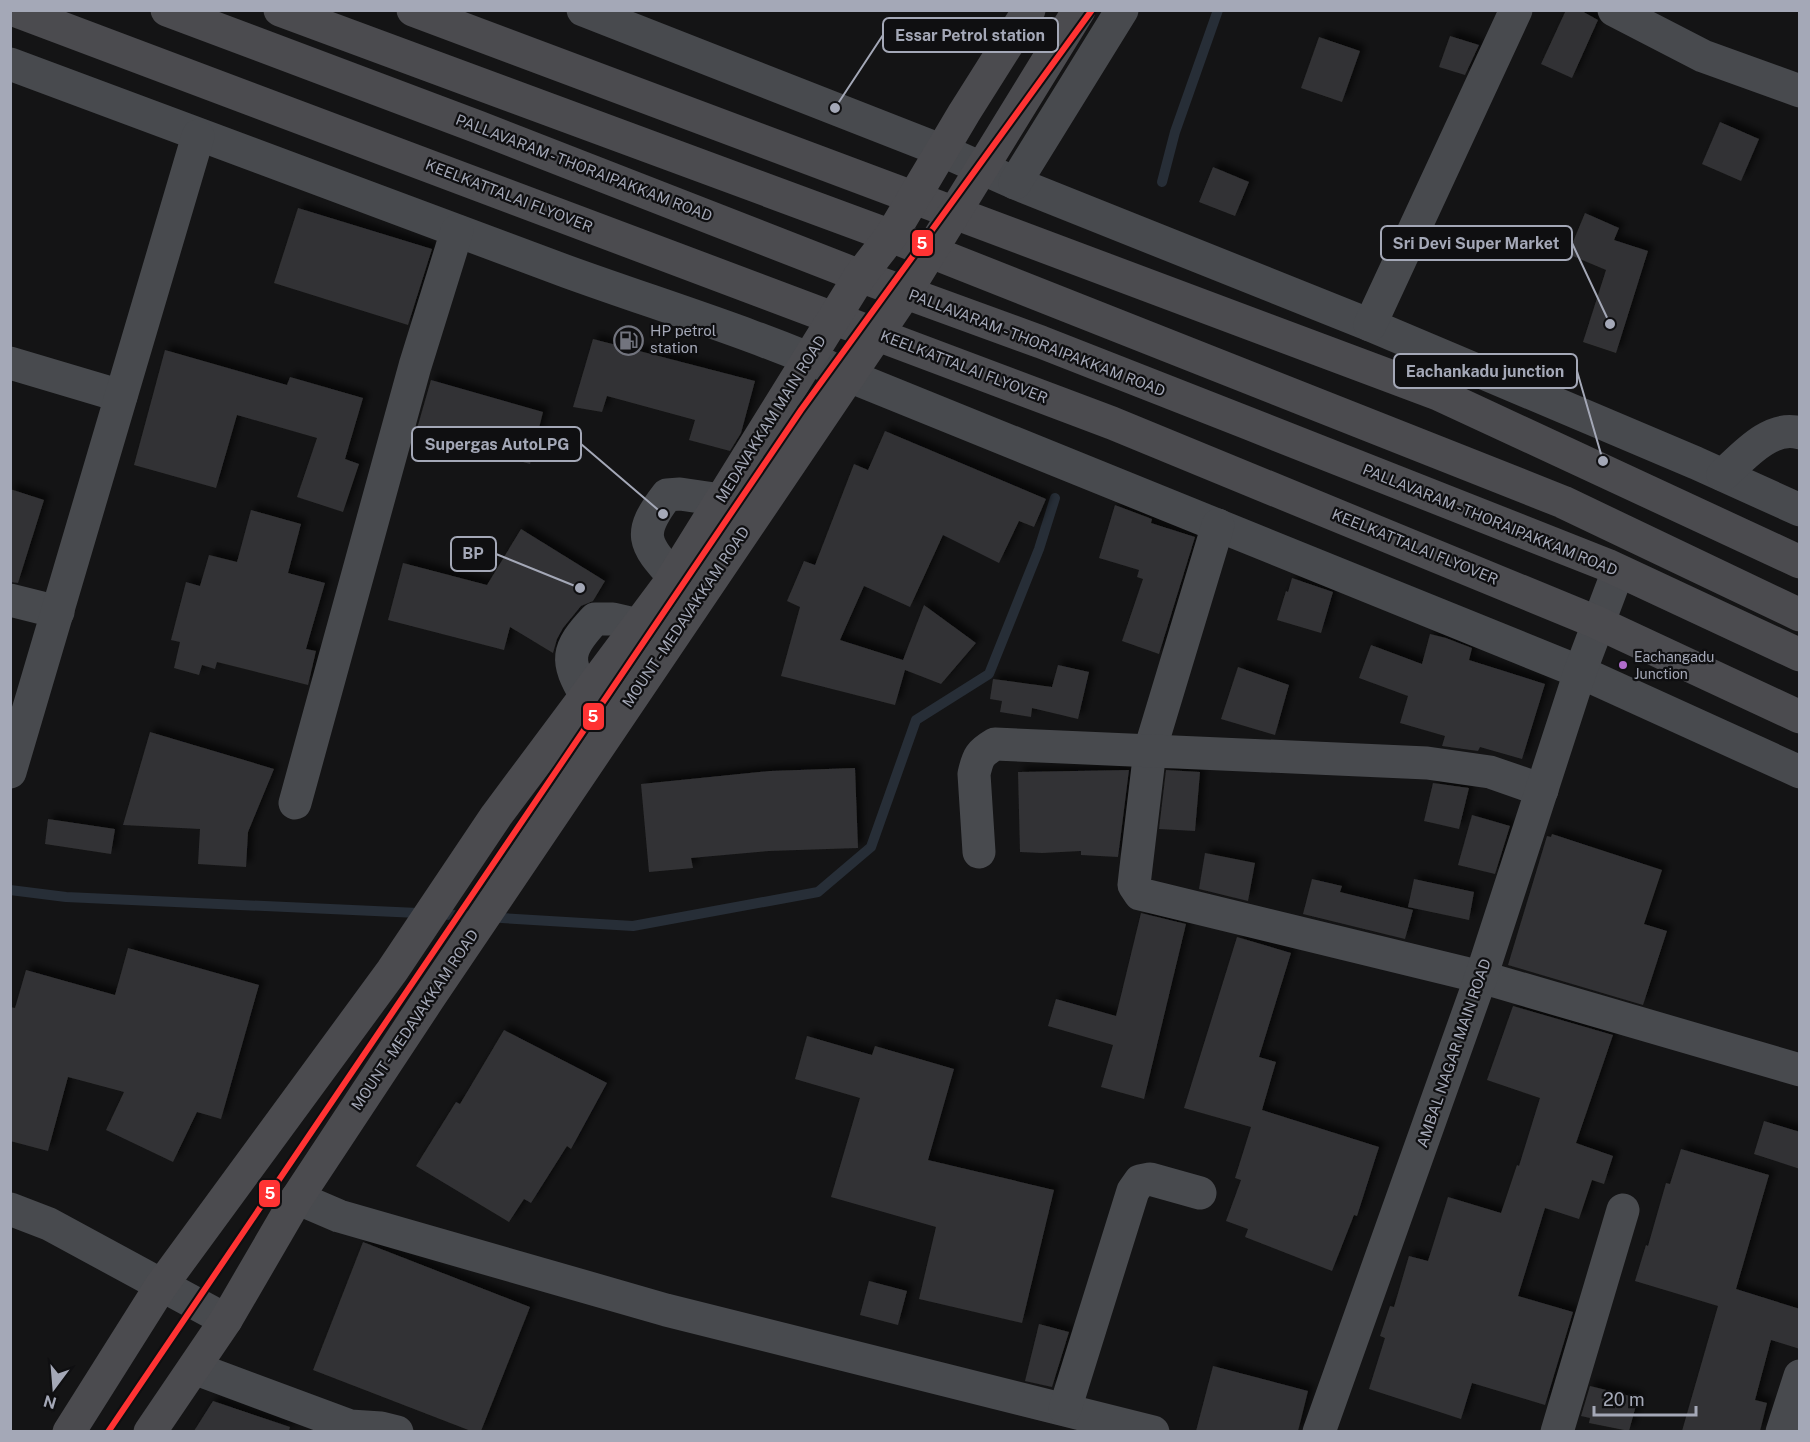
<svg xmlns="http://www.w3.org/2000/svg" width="1810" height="1442" font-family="'Public Sans',sans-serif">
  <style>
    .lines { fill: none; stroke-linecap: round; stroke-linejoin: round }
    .stream { stroke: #272e37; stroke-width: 10 }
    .building { fill: #323234; filter: url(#shadow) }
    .minor { stroke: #484a4e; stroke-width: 33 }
    .major { stroke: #4b4b4f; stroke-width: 33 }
    .metro-1-casing { stroke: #0f0f11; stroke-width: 10 }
    .metro-1 { stroke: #f33; stroke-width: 6 }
    .bus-dot { fill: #b06ccc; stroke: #0f0f11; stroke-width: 2 }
    .labels { text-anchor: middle; stroke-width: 4.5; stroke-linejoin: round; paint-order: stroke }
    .bus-label { font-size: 14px; fill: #a4a8b7; stroke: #0f0f11; text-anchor: start }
    .street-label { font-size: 15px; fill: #a4a8b7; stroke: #0f0f11 }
    .poi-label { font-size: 15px; fill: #a4a8b7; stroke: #0f0f11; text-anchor: start }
    .leader { fill: none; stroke: #a4a8b7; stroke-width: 2 }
    .callout-dot { fill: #a4a8b7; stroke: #0f0f11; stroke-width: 2 }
    .callout { fill: #0f0f11; stroke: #a4a8b7; stroke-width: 2 }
    .callout-label { font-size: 16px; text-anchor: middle; font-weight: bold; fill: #a4a8b7 }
    .line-badge { stroke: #0f0f11; stroke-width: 2 }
    .badge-label { font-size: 16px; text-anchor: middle; font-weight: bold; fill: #fff }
  </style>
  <defs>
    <filter id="shadow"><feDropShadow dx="5.5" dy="-5.5" stdDeviation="3" flood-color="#0009"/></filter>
  </defs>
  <rect width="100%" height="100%" fill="#141415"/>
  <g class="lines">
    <g class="stream">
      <polyline points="1162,182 1175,132 1218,10"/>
      <polyline points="10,890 66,897 418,913 633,926 818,892 871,847 916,720 989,674 1039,549 1055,498"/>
    </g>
  </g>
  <g class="building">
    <polygon points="1566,10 1580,10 1598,20 1572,78 1541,64"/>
    <polygon points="1450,36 1479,45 1465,75 1439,67"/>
    <polygon points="1319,37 1360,51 1342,102 1301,88"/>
    <polygon points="1720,122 1759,139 1741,181 1702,164"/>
    <polygon points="1213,167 1249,182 1235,216 1199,202"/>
    <polygon points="298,208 432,249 408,325 274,283"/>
    <polygon points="1585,213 1619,228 1614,240 1648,251 1616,353 1583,342 1606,270 1568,254"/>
    <polygon points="593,339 755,381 741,433 730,451 689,440 695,420 607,396 602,412 573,407"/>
    <polygon points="165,350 287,385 290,377 363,398 345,459 359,464 343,512 297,497 317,438 237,415 216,488 134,465"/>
    <polygon points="431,380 543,412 530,464 416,432"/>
    <polygon points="885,431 1046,499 1034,527 1019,521 999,563 943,535 910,607 864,586 840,640 903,660 924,605 976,643 941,684 905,670 895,705 781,676 800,607 787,601 804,561 815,565 854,464 868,470"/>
    <polygon points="10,489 44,500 18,583 10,582"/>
    <polygon points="1115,505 1152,519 1151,523 1195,537 1159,654 1122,641 1143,579 1137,577 1139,570 1099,558"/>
    <polygon points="251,510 301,524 288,573 325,583 306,649 316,651 308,685 217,662 215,669 202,665 199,675 174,668 180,642 171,640 186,582 200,586 209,555 237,562"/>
    <polygon points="521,529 605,581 593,601 581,606 563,628 557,639 553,653 510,627 504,650 388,620 403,563 487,585"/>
    <polygon points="1292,578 1333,592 1321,633 1277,620 1286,591 1288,592"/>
    <polygon points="1430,634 1446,638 1472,648 1469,660 1545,684 1522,759 1480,747 1478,751 1442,746 1445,736 1400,723 1408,696 1359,678 1371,645 1422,664"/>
    <polygon points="1058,665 1089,672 1078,719 1032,708 1031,717 1000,712 1002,701 990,699 993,679 1052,687"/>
    <polygon points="1238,667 1289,685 1275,735 1221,719"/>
    <polygon points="150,732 274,769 248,832 246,867 198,864 200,829 123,825"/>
    <polygon points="855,768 858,848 769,851 691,858 693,868 649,872 641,784 770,771"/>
    <polygon points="1129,770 1118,857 1081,855 1081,851 1042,853 1020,852 1018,772"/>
    <polygon points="1166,770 1200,772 1195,831 1159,829"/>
    <polygon points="1433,783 1469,788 1459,829 1424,821"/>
    <polygon points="1472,815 1510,826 1495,874 1458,865"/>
    <polygon points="48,819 115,829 111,854 45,844"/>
    <polygon points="1552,834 1662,870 1644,924 1667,931 1643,1005 1508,965 1547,836 1551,837"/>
    <polygon points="1205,853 1255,863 1248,901 1199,889"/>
    <polygon points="1312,879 1342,886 1340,892 1413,910 1405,939 1303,914"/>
    <polygon points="1414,879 1474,892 1469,920 1408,907"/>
    <polygon points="1141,913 1186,924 1144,1099 1101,1087 1113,1045 1048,1026 1056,999 1116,1016"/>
    <polygon points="1237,937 1291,953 1259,1057 1276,1062 1262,1110 1379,1147 1357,1216 1354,1215 1332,1271 1245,1237 1248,1229 1226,1221 1241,1180 1235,1178 1251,1127 1184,1108"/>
    <polygon points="128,948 259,985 221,1119 197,1112 173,1162 106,1130 124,1092 68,1077 48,1151 10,1141 10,1007 15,1008 26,970 115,995"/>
    <polygon points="1513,1006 1613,1035 1576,1143 1613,1156 1604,1184 1592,1180 1579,1219 1545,1208 1518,1296 1573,1312 1545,1405 1472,1383 1461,1419 1369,1389 1385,1338 1380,1336 1390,1306 1394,1307 1409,1256 1428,1261 1448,1197 1501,1213 1517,1165 1519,1166 1540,1098 1487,1080"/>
    <polygon points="504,1030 607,1083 571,1149 567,1146 531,1203 524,1199 509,1222 416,1166 456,1102 460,1104"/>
    <polygon points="807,1036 872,1055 875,1046 954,1069 928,1160 1054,1190 1022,1323 919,1299 936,1227 831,1197 860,1098 795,1079"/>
    <polygon points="1764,1121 1800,1132 1800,1169 1754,1154"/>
    <polygon points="1681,1149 1769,1175 1736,1289 1800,1309 1800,1349 1771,1340 1755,1400 1767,1403 1760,1431 1682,1431 1718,1306 1635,1281 1646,1245 1648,1246 1666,1183 1670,1184"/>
    <polygon points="363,1242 530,1307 481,1431 471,1431 313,1370"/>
    <polygon points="869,1281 907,1291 898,1325 860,1315"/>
    <polygon points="1039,1324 1069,1332 1052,1387 1025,1381"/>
    <polygon points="1213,1366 1308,1391 1298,1431 1196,1431"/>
    <polygon points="1590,1386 1638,1398 1629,1431 1589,1423 1590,1418 1581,1416"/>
    <polygon points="213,1401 290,1427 289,1431 194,1431"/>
  </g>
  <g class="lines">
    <g class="minor">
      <polyline points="583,10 943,151 1015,183 1370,325 1696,463 1800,510"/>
      <polyline points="1614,10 1703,56 1800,91"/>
      <path d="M 10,64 C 196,135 382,204 568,272 C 662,306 759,335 849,376 L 1580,672 L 1800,772"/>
      <polyline points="1015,183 1122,10"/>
      <polyline points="1370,325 1516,10"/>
      <polyline points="10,363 121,396"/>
      <path d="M 1723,475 C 1742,458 1770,424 1800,433"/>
      <polyline points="1218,525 1150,750 1135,876 1134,885 1140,894 1481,977 1800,1070"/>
      <path d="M 674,577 C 643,543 637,534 667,495 L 680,494 L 721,500"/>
      <polyline points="10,600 58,612"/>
      <path d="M 586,696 C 565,660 566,650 595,619 L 613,619 L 639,625"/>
      <polyline points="10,772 198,136"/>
      <polyline points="295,803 415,366 457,231"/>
      <path d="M 979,852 L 974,774 C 978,756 980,753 995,744 L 1427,763 L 1490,772 L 1542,790"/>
      <polyline points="297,1198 339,1216 666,1310 1153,1432"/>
      <polyline points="10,1209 49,1224 226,1320"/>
      <polyline points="194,1368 350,1426 381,1428 397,1432"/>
      <polyline points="1065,1409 1133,1191 1140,1181 1150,1179 1200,1193"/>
      <polyline points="1319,1432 1481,977 1580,672 1618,571"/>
      <polyline points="1557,1432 1623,1210"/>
      <polyline points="1782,1432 1800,1376"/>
    </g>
    <g class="major">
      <polyline points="14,10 1112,423 1596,622 1800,717"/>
      <polyline points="167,10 478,127 860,276 1041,342 1250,424 1607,565 1800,655"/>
      <polyline points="280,10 891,236 1563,502 1800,615"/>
      <polyline points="413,10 1438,394 1800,562"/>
      <polyline points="69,1432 161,1286 392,971 496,816 669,584 860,276 891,236 964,113 1029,10"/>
      <polyline points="150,1432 226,1320 297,1198 429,998 905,293 1079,10"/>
    </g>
    <defs>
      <polyline id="metro-1" points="108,1432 801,410 1092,10"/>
    </defs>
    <use href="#metro-1" class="metro-1-casing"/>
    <use href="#metro-1" class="metro-1"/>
  </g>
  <defs>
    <symbol id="fuel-ring" viewBox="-11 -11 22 22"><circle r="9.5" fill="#0f0f11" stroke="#72747e" stroke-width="1.5"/><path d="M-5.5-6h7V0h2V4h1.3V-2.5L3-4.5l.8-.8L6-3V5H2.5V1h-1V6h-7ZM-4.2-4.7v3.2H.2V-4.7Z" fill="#72747e"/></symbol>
  </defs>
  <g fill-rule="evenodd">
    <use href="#fuel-ring" x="612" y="324" width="33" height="33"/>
  </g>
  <circle class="bus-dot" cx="1623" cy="665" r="5"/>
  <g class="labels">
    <g class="bus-label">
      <text x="1634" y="662">Eachangadu<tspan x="1634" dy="17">Junction</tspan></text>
    </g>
    <g class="street-label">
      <text transform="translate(584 168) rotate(21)" y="5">PALLAVARAM - THORAIPAKKAM ROAD</text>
      <text transform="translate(509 196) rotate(21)" y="5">KEELKATTALAI FLYOVER</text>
      <text transform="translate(1037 343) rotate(21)" y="5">PALLAVARAM - THORAIPAKKAM ROAD</text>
      <text transform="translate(964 367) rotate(21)" y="5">KEELKATTALAI FLYOVER</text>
      <text transform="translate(771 419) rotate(-58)" y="5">MEDAVAKKAM MAIN ROAD</text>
      <text transform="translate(1490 520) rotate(22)" y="5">PALLAVARAM - THORAIPAKKAM ROAD</text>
      <text transform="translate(1415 547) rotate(22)" y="5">KEELKATTALAI FLYOVER</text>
      <text transform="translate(686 617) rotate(-56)" y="5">MOUNT - MEDAVAKKAM ROAD</text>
      <text transform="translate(415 1020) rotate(-56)" y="5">MOUNT - MEDAVAKKAM ROAD</text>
      <text transform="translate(1454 1053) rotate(-71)" y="5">AMBAL NAGAR MAIN ROAD</text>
    </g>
    <g class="poi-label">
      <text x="650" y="336">HP petrol<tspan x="650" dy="17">station</tspan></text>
    </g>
  </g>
  <path class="leader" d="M835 108L883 35M1610 324L1572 243M1603 461L1577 371M663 514L581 444M580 588L496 554"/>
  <g class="callout-dot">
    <circle cx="835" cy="108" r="6"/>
    <circle cx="1610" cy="324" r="6"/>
    <circle cx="1603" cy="461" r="6"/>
    <circle cx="663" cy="514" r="6"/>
    <circle cx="580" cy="588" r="6"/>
  </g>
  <g class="callout">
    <rect x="883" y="18" width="175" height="34" rx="6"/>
    <rect x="1381" y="226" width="191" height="34" rx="6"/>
    <rect x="1394" y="354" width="183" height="34" rx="6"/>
    <rect x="412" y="427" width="169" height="34" rx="6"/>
    <rect x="451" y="537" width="45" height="34" rx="6"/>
  </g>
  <g class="callout-label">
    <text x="970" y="41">Essar Petrol station</text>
    <text x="1476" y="249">Sri Devi Super Market</text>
    <text x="1485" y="377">Eachankadu junction</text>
    <text x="497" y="450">Supergas AutoLPG</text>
    <text x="473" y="559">BP</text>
  </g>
  <g class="line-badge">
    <rect x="911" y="229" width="23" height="28" rx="6" fill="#f33"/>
    <rect x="582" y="702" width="23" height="29" rx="6" fill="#f33"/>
    <rect x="258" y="1179" width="23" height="29" rx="6" fill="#f33"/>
  </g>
  <g class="badge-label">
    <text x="922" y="249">5</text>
    <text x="593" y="722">5</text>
    <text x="270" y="1199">5</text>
  </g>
  <rect width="1810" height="1442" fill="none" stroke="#a4a8b7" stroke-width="24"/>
  <g transform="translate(54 1388) rotate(196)" stroke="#0f0f11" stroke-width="4.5" paint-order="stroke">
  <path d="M0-4.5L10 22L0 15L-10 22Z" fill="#a4a8b7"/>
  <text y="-9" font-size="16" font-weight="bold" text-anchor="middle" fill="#a4a8b7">N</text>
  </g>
  <path d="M1594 1406v9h102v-9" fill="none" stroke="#a4a8b7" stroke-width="3"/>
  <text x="1603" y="1406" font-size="18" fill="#a4a8b7" stroke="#0f0f11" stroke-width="4.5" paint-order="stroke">20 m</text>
</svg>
